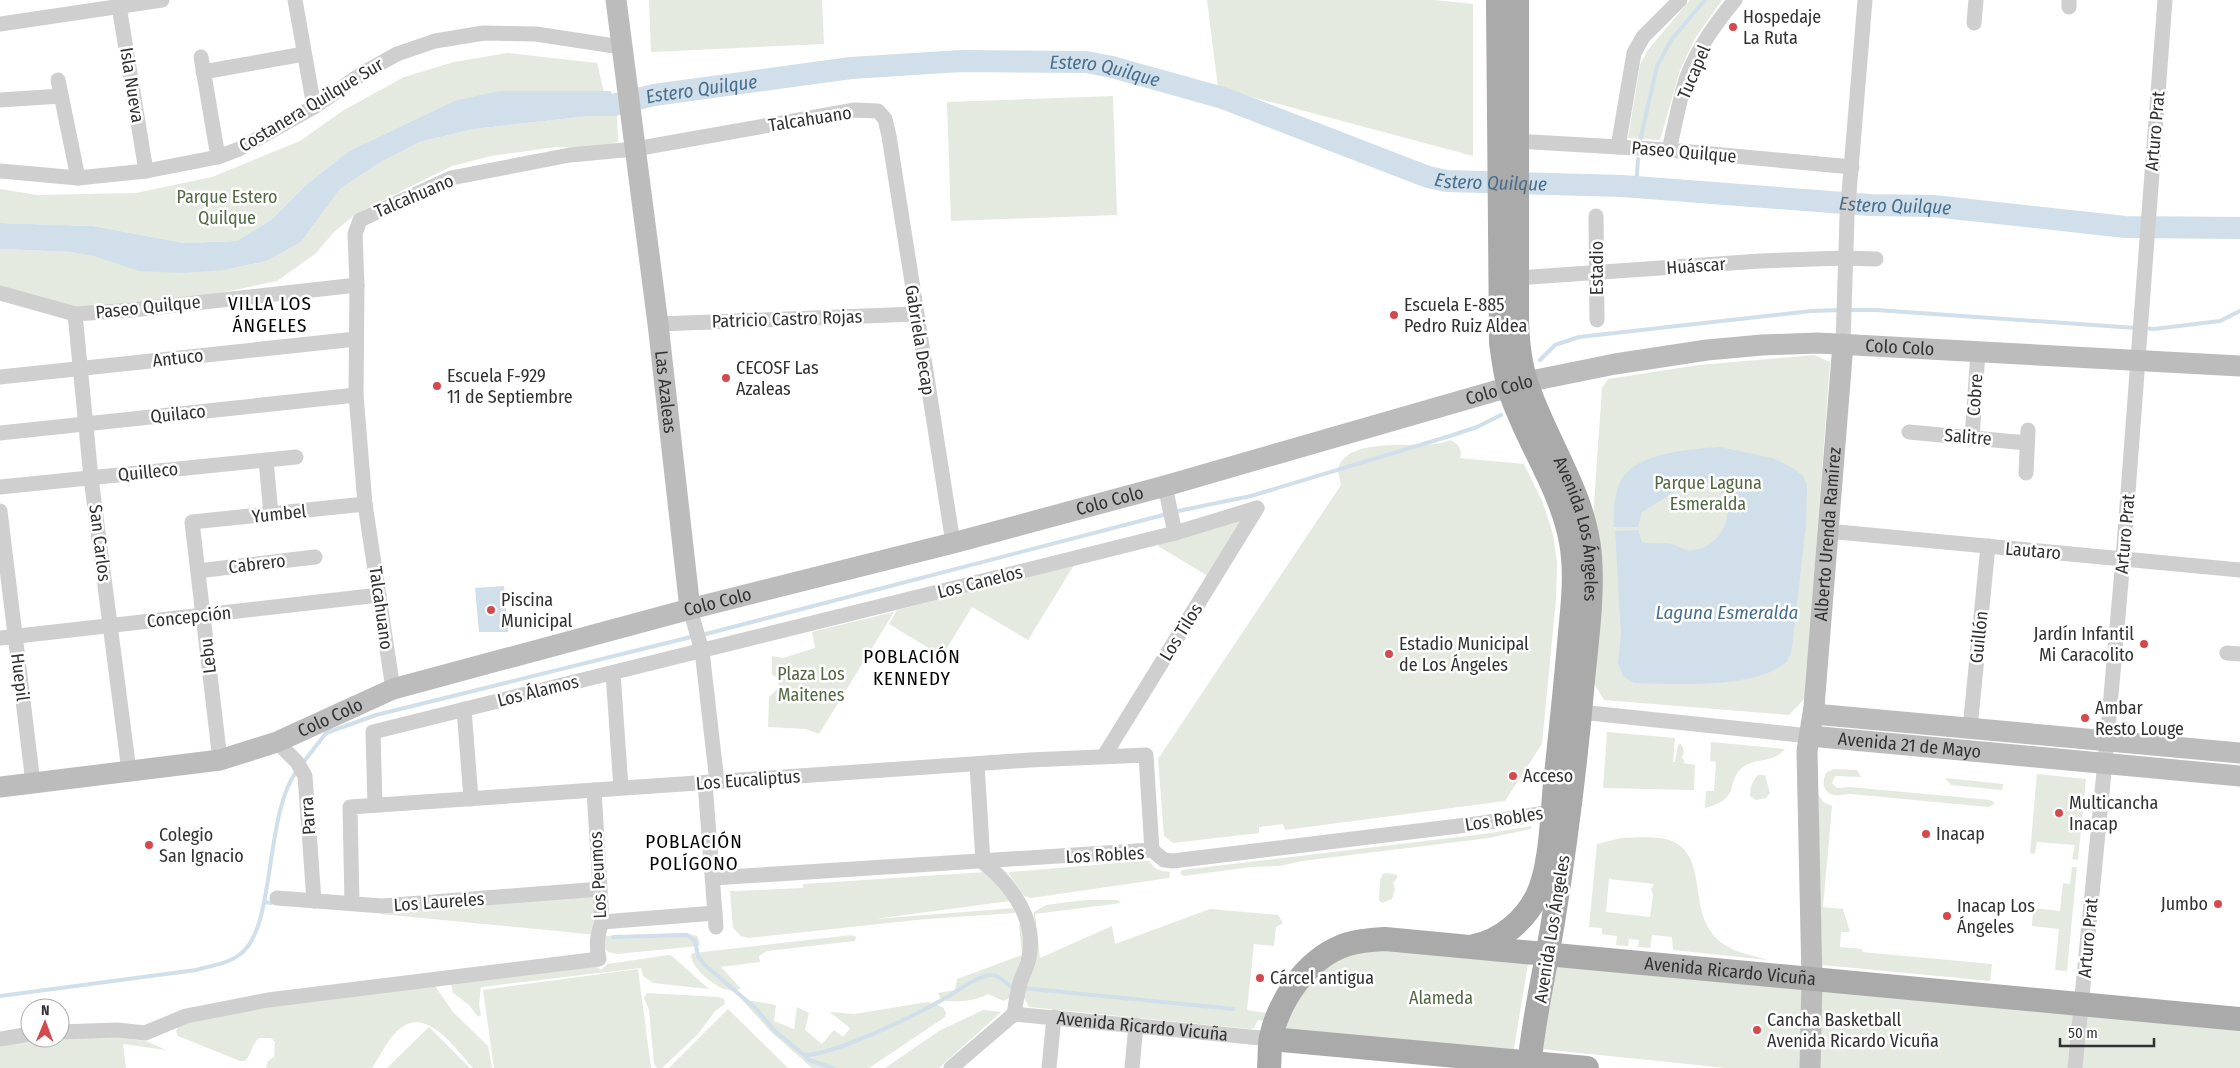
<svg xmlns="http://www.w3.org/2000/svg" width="2240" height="1068" font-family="'Fira Sans Condensed',sans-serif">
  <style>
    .green { fill: #e4eadf; fill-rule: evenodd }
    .water { fill: #d0dfea }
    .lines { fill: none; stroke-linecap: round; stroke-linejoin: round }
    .stream { stroke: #d0dfea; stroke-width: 4 }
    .river { stroke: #d0dfea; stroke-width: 22 }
    .street { stroke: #cfcfcf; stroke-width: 15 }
    .secondary { stroke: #bcbcbc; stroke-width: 21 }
    .primary { stroke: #aaa; stroke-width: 24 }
    .poi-dot { fill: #d3494e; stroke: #fff; stroke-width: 2 }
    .labels { text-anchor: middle; stroke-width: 5; stroke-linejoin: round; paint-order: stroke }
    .poi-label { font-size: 18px; fill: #323232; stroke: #fff; text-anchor: start }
    .street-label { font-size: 18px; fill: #323232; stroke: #fff }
    .park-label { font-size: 18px; fill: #536943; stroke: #fff }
    .water-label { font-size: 19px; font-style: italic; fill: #476e8c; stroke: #fff }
    .neighbourhood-label { font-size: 19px; letter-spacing: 1px; fill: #000; stroke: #fff }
  </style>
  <rect width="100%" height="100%" fill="#fff"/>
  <g class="green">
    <polygon points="649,0 822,0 824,44 651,52"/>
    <polygon points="1207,0 1435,0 1473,4 1473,156 1218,88"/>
    <polygon points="1690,0 1722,0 1694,40 1680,70 1660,140 1628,138 1640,65 1647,51"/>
    <polygon points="507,53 597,63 604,92 560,93 454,101 349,151 307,184 271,220 237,241 184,243 93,226 0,223 0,189 37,195 136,193 212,177 300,141 344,110 404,77 454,62"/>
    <polygon points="1113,96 1117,215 951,221 947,102"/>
    <polygon points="617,113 618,142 591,148 556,147 491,156 452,166 357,213 334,232 315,254 277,281 206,296 77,308 0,287 0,249 71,252 224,270 267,261 301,242 340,189 381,162 420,142 473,129"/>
    <polygon points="1814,355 1830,362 1805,698 1789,715 1604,700 1592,680 1593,519 1602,388 1608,379 1699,365"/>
    <path d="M 1450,440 C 1458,443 1463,450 1460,458 L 1524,464 L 1543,503 L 1553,534 L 1557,563 L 1556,599 L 1542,744 L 1505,801 L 1285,830 L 1283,824 L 1259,827 L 1259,833 L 1173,843 L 1164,836 L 1158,759 L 1341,485 C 1340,479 1337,472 1339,466 C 1349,438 1413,447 1435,444 C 1440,444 1445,442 1450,440 Z"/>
    <polygon points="1250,518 1213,579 1158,546 1160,543"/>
    <polygon points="1074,565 1028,640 972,607 942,656 889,624 897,610"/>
    <polygon points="894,612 819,734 806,729 768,727 769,697 779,687 777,677 772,675 772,656 783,658 815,648 812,632"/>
    <polygon points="1607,732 1675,738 1673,762 1675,762 1678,745 1681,744 1684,751 1682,758 1685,761 1683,763 1695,765 1694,790 1603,788"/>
    <path d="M 1711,742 L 1785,749 C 1772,764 1756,757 1743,767 C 1724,783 1743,798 1705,808 L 1706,791 L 1714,791 L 1716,762 L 1710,761 Z"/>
    <path d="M 1834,769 L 1857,770 L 1861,777 L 1835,776 L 1832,783 L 1837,788 L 1850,787 L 1990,800 L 1995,803 L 1989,807 L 1850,794 C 1845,794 1839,796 1834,795 C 1823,793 1821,780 1827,772 Z"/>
    <polygon points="2037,774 2086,779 2078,860 2072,859 2075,845 2037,842 2035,854 2030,853"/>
    <path d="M 1758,775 L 1765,775 L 1770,793 L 1766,798 L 1756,800 L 1750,796 C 1750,787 1752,782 1758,775 Z"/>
    <polygon points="1945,778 2003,784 2002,790 1951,785"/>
    <polygon points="1818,794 1823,802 1832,806 1823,907 1843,909 1850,932 1841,932 1840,947 1862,949 1862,952 1992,964 1990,981 1822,965"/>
    <polygon points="1532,826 1531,829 1489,838 1302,861 1280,866 1251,867 1184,876 1180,873 1182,870 1484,834"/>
    <path d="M 1621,838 C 1636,838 1659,835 1674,842 C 1711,861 1684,919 1725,945 C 1737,953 1754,956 1768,960 L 1673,950 L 1672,937 L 1652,935 L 1650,948 L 1638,947 L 1639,940 L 1629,939 L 1628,946 L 1616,945 L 1617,936 L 1602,934 L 1602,928 L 1589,927 L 1597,844 ZM 1609,879 L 1654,884 L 1651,889 L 1653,895 L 1650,917 L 1606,912 Z"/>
    <path d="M 1143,861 L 1149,861 C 1155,870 1160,871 1170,872 L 1169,878 L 1031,898 L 1024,896 L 1009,874 L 1009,872 Z"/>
    <polygon points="2072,867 2077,867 2067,971 2055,970 2059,929 2032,926 2033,908 2060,911 2063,883 2070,884"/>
    <polygon points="986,872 1010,901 874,919 1015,908 1015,913 926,919 748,938 741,936 733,928 730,891 733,891 803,888 803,884"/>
    <polygon points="1387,873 1397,875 1397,878 1393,883 1395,890 1392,899 1382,903 1379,900 1380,880 1383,874"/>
    <polygon points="600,889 597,935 381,914 382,906"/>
    <polygon points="1086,900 1118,900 1121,903 1035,914 1040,958 1112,926 1115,944 1210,909 1278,915 1283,923 1276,927 1274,946 1254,944 1247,1010 1267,1013 1265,1021 1258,1020 1254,1028 1250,1029 1029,1007 1024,998 1034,912 1046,905"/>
    <path d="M 1019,925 L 1023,926 L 1026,942 L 1009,998 L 1004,1001 L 988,994 C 976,1001 959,1002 946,1001 L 943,998 L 941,999 L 938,993 L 955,990 L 957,979 L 1022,955 Z"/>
    <polygon points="686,933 697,936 700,944 699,946 617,954 608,952 604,948 603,936"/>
    <path d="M 852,935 L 856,937 L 855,941 L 767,951 L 759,956 L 760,962 L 721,967 L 741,989 C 737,990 733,991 729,990 C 716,989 690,967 691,954 L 694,953 Z"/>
    <polygon points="1354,947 1529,958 1513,1054 1281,1033 1305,982"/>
    <polygon points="668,955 672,956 709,989 653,983 643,976 641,968 481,987 479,1005 481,1015 478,1017 469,1005 453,993 451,985 595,965 601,970 607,964 615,963"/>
    <polygon points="1556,960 1804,983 1802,1068 1726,1068 1541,1049"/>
    <polygon points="638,969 651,1068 494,1068 483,990"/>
    <polygon points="1821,985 2075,1008 2068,1068 1819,1068"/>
    <path d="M 435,986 L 453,1012 L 488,1046 L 492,1068 L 473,1068 C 457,1051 429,1008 402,1027 C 389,1036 381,1055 372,1068 L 266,1068 L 268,1061 L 274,1057 L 275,1042 L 271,1038 L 259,1038 C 251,1045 252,1054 245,1061 L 240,1061 L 178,1036 L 176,1031 L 180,1024 L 218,1013 Z"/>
    <polygon points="647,993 719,997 724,999 725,1004 715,1011 698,1034 662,1068 657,1068 654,1064 649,1010 644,998"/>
    <polygon points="741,999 776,1005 774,1021 794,1029 797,1007 809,1013 805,1030 822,1044 834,1030 843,1037 850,1028 830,1012 854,1014 928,1002 943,1007 946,1013 945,1017 869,1068 812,1068 771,1032"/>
    <polygon points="728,1009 788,1068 669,1068"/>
    <polygon points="983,1010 1001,1012 939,1068 885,1068 939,1031"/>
    <polygon points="2087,1011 2240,1025 2240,1068 2081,1068"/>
    <polygon points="429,1027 470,1068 387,1068"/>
    <polygon points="86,1034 146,1041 166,1050 123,1044 126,1068 0,1068 0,1044"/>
  </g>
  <g class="water">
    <polygon points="499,91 611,91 617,113 473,129 420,142 381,162 340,189 301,242 267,261 224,270 182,273 139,271 94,256 71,252 0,249 0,223 93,226 184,243 237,241 271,220 307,184 349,151 454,101"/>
    <polygon points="2158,220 2240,221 2240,233 2157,233"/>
    <path d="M 1720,447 L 1772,458 L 1793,468 L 1803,476 L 1807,485 L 1806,525 L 1792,648 C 1791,652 1789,659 1786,662 C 1757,689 1672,684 1634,683 L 1623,676 L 1618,663 L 1621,634 L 1615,531 L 1638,530 L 1642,542 C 1651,544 1663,542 1672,544 C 1679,546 1686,552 1694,550 C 1729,545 1742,496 1706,482 L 1673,493 L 1642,512 L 1638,527 L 1614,527 C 1613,511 1614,485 1627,472 C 1647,452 1693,449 1720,447 Z"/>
    <polygon points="504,586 508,632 479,632 475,588"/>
  </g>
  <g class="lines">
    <g class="stream">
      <polyline points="1640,141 1657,66 1672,39 1705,0"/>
      <polyline points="1636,188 1638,159"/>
      <polyline points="1848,310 1876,310 2136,328"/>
      <polyline points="2143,328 2154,329 2220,321 2240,311"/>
      <polyline points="1540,360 1555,345 1579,337 1812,311 1841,310"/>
      <polyline points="1173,512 1251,496 1453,435 1477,427 1501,415"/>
      <polyline points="702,635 1167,514"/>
      <polyline points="302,764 326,733 376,715 695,636"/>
      <polyline points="264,902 271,903"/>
      <path d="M 613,937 L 687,935 L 695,941 L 698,956 L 705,965 L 755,1008 L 775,1031 L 804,1055 C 833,1056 920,1013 947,997 C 960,990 976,976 992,975 C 1001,975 1006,986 1015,988"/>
      <polyline points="1022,988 1233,1009"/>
      <path d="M 0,996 L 196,970 C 210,966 227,964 239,955 C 277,930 263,814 298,769"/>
      <polyline points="805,1056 809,1060 833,1068"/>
    </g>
    <path class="river" id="s1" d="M 584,105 L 613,105 L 654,95 L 851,68 L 961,61 L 1086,62 L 1112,67 L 1223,98 L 1428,177 L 1447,181 L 1622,186 L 1870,205 L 1934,206 L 2125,227 L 2240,228"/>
    <g class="street">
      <polyline points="118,0 146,171"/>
      <polyline points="295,0 314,107"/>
      <polyline points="2069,7 2069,0"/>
      <polyline points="1974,23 1976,0"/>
      <polyline points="0,24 162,0"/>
      <polyline points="201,57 218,157"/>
      <polyline points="203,72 304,54"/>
      <polyline points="58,80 78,178"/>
      <polyline points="0,100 61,96"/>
      <polyline points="1516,141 1669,150 1852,167"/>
      <polyline points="1618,147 1634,53 1643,37 1680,0"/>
      <path d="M 1669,150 C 1674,129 1678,107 1684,86 C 1693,55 1714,25 1735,0"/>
      <polyline points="0,171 78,178 146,171 218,157 239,149 314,107 363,73 397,54 435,41 484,33 536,34 621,47"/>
      <polyline points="1596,216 1597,320"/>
      <polyline points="1517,278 1760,261 1845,258 1876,259"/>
      <polyline points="0,293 75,314 132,310 357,285"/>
      <polyline points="75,314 91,478 129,771"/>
      <polyline points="658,324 916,314"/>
      <polyline points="1843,344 1847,217 1865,0"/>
      <polyline points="0,377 356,339"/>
      <polyline points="1909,432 2027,443"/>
      <polyline points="0,433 356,395"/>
      <polyline points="1972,438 1978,352"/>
      <polyline points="266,460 271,515"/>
      <polyline points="2026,473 2028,430"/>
      <polyline points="1165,486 1175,533"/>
      <polyline points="0,487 296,457"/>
      <polyline points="0,511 33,783"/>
      <polyline points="1827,531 2240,570"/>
      <polyline points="198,571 315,557"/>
      <polyline points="690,609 702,651 717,782"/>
      <polyline points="0,638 379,595"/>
      <polyline points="2227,653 2240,654"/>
      <polyline points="613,673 621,788"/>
      <polyline points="393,689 365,504 356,395 357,285 355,234 360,220 451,178 570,155 635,149 855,110 878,111 885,119 889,136 953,543"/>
      <polyline points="464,709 471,799"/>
      <polyline points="1580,712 1810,736"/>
      <polyline points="1970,728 1988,546"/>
      <polyline points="277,742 297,762 305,776 314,901"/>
      <polyline points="1104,756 1257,508"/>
      <polyline points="220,760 192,522 365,504"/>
      <path d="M 977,764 L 983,862 C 1012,885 1039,922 1028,962 C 1026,969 1022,976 1020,983 C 1017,993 1016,1003 1014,1014"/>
      <polyline points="705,783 716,927"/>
      <polyline points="375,805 373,732 1079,557 1175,533 1257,508"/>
      <polyline points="1152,850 1164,860 1173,861 1483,823 1552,812"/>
      <polyline points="713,878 1152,850"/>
      <polyline points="277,898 382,906 600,889"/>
      <polyline points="352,903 350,807 1030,760 1146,755 1152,850"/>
      <polyline points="602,922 715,913"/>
      <path id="s2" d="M 1014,1014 L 1271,1039"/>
      <path d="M 60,1032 L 117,1030 L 145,1033 L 186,1016 L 268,1000 L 599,959 C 596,945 597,936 602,922 L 594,790"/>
      <polyline points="0,1039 30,1034"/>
      <polyline points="951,1068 1014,1014"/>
      <polyline points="1049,1068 1054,1017"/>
      <polyline points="1132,1068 1136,1025"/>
      <polyline points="2075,1068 2107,741 2123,559 2165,0"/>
    </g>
    <g class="secondary">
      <path id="s3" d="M 616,0 L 658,324 L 690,609"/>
      <polyline points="1814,714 2240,753"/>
      <path id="s4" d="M 1810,736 L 2240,776"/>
      <path id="s5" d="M 0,787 L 220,760 L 277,742 L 393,689 L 690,609 L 953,543 L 1165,486 L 1526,382 L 1615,364 L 1707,350 L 1762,345 L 1818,343 L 2240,366"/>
      <path id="s6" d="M 1810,1068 L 1812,980 L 1807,751 L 1814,707 L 1843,344"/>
    </g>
    <g class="primary">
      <path id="s7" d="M 1517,0 L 1517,313 C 1517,336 1519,360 1526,382 C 1545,441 1585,493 1590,556 C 1593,597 1587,639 1583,680 C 1576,761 1566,842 1553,922 C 1545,971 1533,1020 1529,1068"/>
      <path d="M 1474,946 C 1501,941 1525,920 1537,896 C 1551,868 1552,815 1555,784 C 1560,737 1565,691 1569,644 C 1572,610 1577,576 1571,542 C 1561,487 1526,441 1509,388 C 1505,373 1503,358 1501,343 L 1498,0"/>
      <polyline points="1271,1039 1587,1068"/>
      <path id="s8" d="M 1269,1068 C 1270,1058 1269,1047 1271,1037 C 1279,1001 1305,962 1340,947 C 1354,941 1370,940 1385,939 L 2240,1019"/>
    </g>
  </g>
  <g class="poi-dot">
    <circle cx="1733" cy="27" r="5"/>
    <circle cx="1394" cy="315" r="5"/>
    <circle cx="726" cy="378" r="5"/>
    <circle cx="437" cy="386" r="5"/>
    <circle cx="491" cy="610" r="5"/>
    <circle cx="2144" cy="644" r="5"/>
    <circle cx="1389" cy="654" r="5"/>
    <circle cx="2085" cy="718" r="5"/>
    <circle cx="1513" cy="776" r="5"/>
    <circle cx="2059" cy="813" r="5"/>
    <circle cx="1926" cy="834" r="5"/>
    <circle cx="149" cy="845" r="5"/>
    <circle cx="2218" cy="904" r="5"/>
    <circle cx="1947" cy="916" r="5"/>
    <circle cx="1260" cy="978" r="5"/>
    <circle cx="1757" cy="1030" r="5"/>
  </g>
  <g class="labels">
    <g class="poi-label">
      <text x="1743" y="23">Hospedaje<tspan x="1743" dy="21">La Ruta</tspan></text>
      <text x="1404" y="311">Escuela E-885<tspan x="1404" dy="21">Pedro Ruiz Aldea</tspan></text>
      <text x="736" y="374">CECOSF Las<tspan x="736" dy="21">Azaleas</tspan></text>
      <text x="447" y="382">Escuela F-929<tspan x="447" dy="21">11 de Septiembre</tspan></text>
      <text x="501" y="606">Piscina<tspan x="501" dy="21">Municipal</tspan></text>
      <text x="2134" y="640" text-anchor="end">Jardín Infantil<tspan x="2134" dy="21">Mi Caracolito</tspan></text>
      <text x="1399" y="650">Estadio Municipal<tspan x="1399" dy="21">de Los Ángeles</tspan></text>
      <text x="2095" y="714">Ambar<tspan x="2095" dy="21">Resto Louge</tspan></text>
      <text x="1523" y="782">Acceso</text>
      <text x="2069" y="809">Multicancha<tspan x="2069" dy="21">Inacap</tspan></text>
      <text x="1936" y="840">Inacap</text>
      <text x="159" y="841">Colegio<tspan x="159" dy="21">San Ignacio</tspan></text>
      <text x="2208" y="910" text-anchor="end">Jumbo</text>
      <text x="1957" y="912">Inacap Los<tspan x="1957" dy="21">Ángeles</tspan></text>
      <text x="1270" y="984">Cárcel antigua</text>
      <text x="1767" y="1026">Cancha Basketball<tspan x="1767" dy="21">Avenida Ricardo Vicuña</tspan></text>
    </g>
    <g class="street-label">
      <text transform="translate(1694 72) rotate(-67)" y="6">Tucapel</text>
      <text transform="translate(132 85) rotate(81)" y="6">Isla Nueva</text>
      <text transform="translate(311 105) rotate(-31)" y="6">Costanera Quilque Sur</text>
      <text transform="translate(810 119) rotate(-9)" y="6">Talcahuano</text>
      <text transform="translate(2155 131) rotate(-85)" y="6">Arturo Prat</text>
      <text transform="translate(1684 152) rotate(5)" y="6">Paseo Quilque</text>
      <text transform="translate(414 196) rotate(-23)" y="6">Talcahuano</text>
      <text transform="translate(1696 266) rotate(-4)" y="6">Huáscar</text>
      <text transform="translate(1597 268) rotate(-90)" y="6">Estadio</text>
      <text transform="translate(148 307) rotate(-6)" y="6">Paseo Quilque</text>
      <text transform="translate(787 319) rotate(-2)" y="6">Patricio Castro Rojas</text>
      <text transform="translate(920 340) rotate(81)" y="6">Gabriela Decap</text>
      <text dy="6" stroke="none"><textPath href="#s5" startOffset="1960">Colo Colo</textPath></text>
      <text transform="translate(178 358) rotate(-6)" y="6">Antuco</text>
      <text dy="6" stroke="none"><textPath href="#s5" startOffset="1555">Colo Colo</textPath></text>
      <text dy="6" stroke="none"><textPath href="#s3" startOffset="395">Las Azaleas</textPath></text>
      <text transform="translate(1975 395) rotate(-86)" y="6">Cobre</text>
      <text transform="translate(178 414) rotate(-6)" y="6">Quilaco</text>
      <text transform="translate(1968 437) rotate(5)" y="6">Salitre</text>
      <text transform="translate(148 472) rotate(-6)" y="6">Quilleco</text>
      <text dy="6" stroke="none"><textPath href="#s5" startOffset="1150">Colo Colo</textPath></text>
      <text transform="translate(279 514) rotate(-6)" y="6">Yumbel</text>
      <text dy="6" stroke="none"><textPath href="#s7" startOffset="540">Avenida Los Ángeles</textPath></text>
      <text dy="6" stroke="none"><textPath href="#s6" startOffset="535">Alberto Urenda Ramírez</textPath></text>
      <text transform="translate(2125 534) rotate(-85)" y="6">Arturo Prat</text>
      <text transform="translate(100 543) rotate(83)" y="6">San Carlos</text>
      <text transform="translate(2033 551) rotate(5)" y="6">Lautaro</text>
      <text transform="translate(257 564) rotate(-7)" y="6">Cabrero</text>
      <text transform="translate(980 582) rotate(-14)" y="6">Los Canelos</text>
      <text dy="6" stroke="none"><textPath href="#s5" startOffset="745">Colo Colo</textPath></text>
      <text transform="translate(381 608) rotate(82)" y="6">Talcahuano</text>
      <text transform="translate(189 617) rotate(-6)" y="6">Concepción</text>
      <text transform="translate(1181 632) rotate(-58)" y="6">Los Tilos</text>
      <text transform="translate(1979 637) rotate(-84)" y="6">Guillón</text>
      <text transform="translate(208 656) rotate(-97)" y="6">Lebu</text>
      <text transform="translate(20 677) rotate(83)" y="6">Huepil</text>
      <text transform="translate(538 691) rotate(-14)" y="6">Los Álamos</text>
      <text dy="6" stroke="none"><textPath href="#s5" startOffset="340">Colo Colo</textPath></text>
      <text dy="6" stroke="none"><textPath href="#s4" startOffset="100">Avenida 21 de Mayo</textPath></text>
      <text transform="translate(748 780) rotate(-4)" y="6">Los Eucaliptus</text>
      <text transform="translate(308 816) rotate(-94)" y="6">Parra</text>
      <text transform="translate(1504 819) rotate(-9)" y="6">Los Robles</text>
      <text transform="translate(1105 855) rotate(-3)" y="6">Los Robles</text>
      <text transform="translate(598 875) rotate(-93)" y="6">Los Peumos</text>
      <text transform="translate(439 902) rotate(-4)" y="6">Los Laureles</text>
      <text transform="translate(1552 929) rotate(-81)" y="6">Avenida Los Ángeles</text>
      <text transform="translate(2088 938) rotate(-85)" y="6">Arturo Prat</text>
      <text dy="6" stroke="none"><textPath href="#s8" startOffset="541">Avenida Ricardo Vicuña</textPath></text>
      <text dy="6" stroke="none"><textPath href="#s2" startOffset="129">Avenida Ricardo Vicuña</textPath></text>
    </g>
    <g class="park-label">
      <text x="227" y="203">Parque Estero<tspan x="227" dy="21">Quilque</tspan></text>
      <text x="1708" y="489">Parque Laguna<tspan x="1708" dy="21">Esmeralda</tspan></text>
      <text x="811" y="680">Plaza Los<tspan x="811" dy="21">Maitenes</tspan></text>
      <text x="1441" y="1004">Alameda</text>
    </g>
    <g class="water-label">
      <text dy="7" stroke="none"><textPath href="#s1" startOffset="525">Estero Quilque</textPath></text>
      <text dy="7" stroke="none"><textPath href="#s1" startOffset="119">Estero Quilque</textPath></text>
      <text dy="7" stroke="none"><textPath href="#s1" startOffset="930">Estero Quilque</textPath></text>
      <text dy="7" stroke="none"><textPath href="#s1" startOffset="1335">Estero Quilque</textPath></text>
      <text x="1727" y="619">Laguna Esmeralda</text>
    </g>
    <g class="neighbourhood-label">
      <text x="270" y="310">VILLA LOS<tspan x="270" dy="22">ÁNGELES</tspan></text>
      <text x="912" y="663">POBLACIÓN<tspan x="912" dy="22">KENNEDY</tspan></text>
      <text x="694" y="848">POBLACIÓN<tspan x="694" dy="22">POLÍGONO</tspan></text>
    </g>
  </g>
  <g transform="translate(45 1023) rotate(1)"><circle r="24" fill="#ffffff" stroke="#adadad"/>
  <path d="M0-4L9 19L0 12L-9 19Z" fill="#d3494e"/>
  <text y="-8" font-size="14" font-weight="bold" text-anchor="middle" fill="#323232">N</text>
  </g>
  <path d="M2060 1038v8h94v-8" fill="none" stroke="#323232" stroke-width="2.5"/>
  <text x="2068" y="1038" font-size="15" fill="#323232" stroke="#ffffff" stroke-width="4" paint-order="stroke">50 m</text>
</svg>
